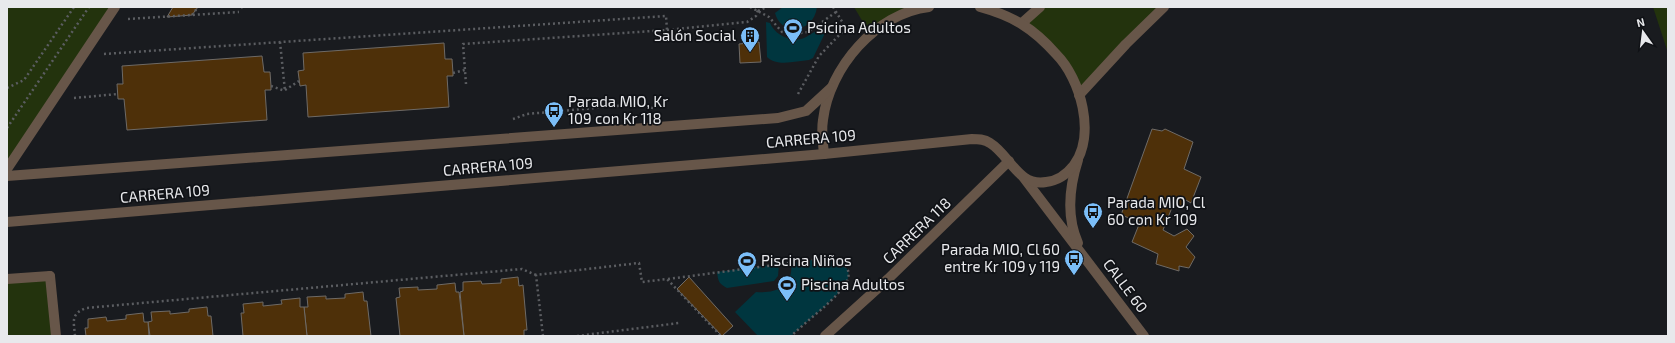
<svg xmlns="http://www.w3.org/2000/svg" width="1675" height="343" font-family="'Exo 2',sans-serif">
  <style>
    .green { fill: #23330d }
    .water { fill: #00363f }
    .building { fill: #4e3009; stroke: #6e6a66 }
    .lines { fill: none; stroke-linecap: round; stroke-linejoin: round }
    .path { stroke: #5b5d61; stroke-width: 2.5; stroke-dasharray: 2 3; stroke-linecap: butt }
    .minor { stroke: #675649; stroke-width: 10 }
    .tertiary { stroke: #675649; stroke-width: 10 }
    .labels { text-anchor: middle; stroke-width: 3.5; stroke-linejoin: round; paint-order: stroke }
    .poi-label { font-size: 15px; fill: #e8e9ec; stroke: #101216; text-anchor: start }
    .street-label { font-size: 15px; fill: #e8e9ec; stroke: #101216 }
  </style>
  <rect width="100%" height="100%" fill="#191b1f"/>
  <g class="green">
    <polygon points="7,7 115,7 7,169"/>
    <polygon points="854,7 929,7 870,34"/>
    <polygon points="1040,7 1164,7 1079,95 1070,74 1022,23"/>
    <polygon points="1653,7 1668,7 1668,53"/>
    <polygon points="50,276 56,336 7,336 7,279"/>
  </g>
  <g class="water">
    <path d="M 783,7 L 817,7 C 814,33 781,37 775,13 Z"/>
    <path d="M 766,22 L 770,23 C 775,35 791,43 804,38 C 811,35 816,29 824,29 L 825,33 L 813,58 L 809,60 C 796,61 777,67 767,57 Z"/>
    <path d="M 827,258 C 869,268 840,292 822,309 C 811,318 801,327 791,336 L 758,336 L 735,312 L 756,292 C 776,294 794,286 791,263 Z"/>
    <path d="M 779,264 L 778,276 L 774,281 L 727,288 C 719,284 718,281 717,272 Z"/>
  </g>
  <g class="building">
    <polygon points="173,7 198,7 192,15 167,17"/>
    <polygon points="759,42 761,62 740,63 739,44"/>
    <polygon points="444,43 445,59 452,59 453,73 453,76 447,76 449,107 308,117 306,85 300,86 298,71 304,70 303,53"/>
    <polygon points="262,56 264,72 270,72 271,86 271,90 265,90 267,120 127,130 124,99 118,99 117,84 123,84 122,66"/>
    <polygon points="1152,129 1162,131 1165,129 1193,142 1184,169 1201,177 1191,203 1184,199 1182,207 1173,205 1163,230 1174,236 1187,229 1194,236 1186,247 1195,257 1189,268 1179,266 1179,271 1156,264 1158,254 1132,242 1140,222 1121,215"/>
    <polygon points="518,277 519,286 523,285 527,330 524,330 524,336 464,336 460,292 463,291 463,282 481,281 482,284 501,283 501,279"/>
    <polygon points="689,277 733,326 722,336 677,289"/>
    <polygon points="455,283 456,292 459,292 464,336 400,336 396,298 400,297 399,288 418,287 418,290 437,289 437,285"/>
    <polygon points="363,292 364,301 367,301 371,336 307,336 304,307 308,307 307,297 326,296 326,299 345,298 345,294"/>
    <polygon points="300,298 300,307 304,307 307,336 243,336 241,313 244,313 243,304 263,302 263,306 282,304 281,300"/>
    <polygon points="207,307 208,316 211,316 213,336 150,336 148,322 152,321 151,312 170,311 170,314 189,312 189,309"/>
    <polygon points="143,313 144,322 148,322 149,336 86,336 85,328 88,328 88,319 106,317 107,321 126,319 126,315"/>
  </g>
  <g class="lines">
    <g class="path">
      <polyline points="750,7 769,17 782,32 794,34 808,32 836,12"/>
      <polyline points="241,8 242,7"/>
      <polyline points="758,11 767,7"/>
      <polyline points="192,15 198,7"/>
      <polyline points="128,19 239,12"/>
      <polyline points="667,30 747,22 756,16 759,7"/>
      <polyline points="280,42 285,91"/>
      <polyline points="104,54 666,16 667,30 463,44 466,84"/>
      <polyline points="453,73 465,70"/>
      <polyline points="271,86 285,91"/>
      <polyline points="7,88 24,80 74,7"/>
      <polyline points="285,90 299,81"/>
      <polyline points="798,94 819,56 846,28 833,7"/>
      <polyline points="74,98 118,94"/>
      <polyline points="513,119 527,114 639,104 656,109"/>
      <polyline points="7,128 89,7"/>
      <path d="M 668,279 L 827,258 C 869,268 840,292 822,309 C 811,318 801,327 791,336"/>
      <path d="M 75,336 C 74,322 70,314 86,308 L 522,269 L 536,275"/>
      <polyline points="543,336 536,275 639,263 642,282 667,279 721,336"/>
      <polyline points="577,336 679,323"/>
    </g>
    <g class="minor">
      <polyline points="1079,95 1126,44 1164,7"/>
      <polyline points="7,169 115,7"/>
      <polyline points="1024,178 1144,336"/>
      <path d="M 1078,243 C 1066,216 1069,188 1078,160"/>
      <polyline points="50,276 56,336"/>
      <polyline points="825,336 888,279 1009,161"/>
    </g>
    <g class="tertiary">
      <polyline points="1022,23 1040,7"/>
      <path d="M 824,154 C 823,143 821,131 823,120 C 829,68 876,13 929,7"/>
      <polyline points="7,176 778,118 806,111 831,88"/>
      <path d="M 7,222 L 824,154 L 972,139 C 978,139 984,139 990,143 C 1010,155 1018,187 1046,182 C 1057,181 1067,174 1074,165 C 1096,135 1081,79 1056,54 C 1033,28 1013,16 980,7"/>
      <polyline points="7,279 50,276"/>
    </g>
  </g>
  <defs>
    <symbol id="stadium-pin" viewBox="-11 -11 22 30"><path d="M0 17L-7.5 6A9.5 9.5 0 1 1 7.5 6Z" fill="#7bbef8" stroke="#101216"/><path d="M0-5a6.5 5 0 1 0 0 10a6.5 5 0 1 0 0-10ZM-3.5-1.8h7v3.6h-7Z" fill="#111"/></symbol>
    <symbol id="building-pin" viewBox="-11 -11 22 30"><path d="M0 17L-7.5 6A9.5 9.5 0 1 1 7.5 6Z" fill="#7bbef8" stroke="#101216"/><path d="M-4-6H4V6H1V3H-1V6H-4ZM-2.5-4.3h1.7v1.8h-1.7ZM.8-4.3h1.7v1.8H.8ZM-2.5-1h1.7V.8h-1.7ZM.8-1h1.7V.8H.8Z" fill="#111"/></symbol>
    <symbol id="bus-pin" viewBox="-11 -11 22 30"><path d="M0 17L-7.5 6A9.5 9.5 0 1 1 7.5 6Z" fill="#7bbef8" stroke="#101216"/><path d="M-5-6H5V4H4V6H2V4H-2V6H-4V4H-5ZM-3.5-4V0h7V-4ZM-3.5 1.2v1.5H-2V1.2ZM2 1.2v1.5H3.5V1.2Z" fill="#111"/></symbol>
  </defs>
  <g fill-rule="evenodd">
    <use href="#stadium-pin" x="782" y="17" width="22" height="30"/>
    <use href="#building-pin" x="739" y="25" width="22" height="30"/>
    <use href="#bus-pin" x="543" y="100" width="22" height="30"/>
    <use href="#bus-pin" x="1082" y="201" width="22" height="30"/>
    <use href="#bus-pin" x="1063" y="248" width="22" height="30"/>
    <use href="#stadium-pin" x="736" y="250" width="22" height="30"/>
    <use href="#stadium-pin" x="776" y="274" width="22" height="30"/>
  </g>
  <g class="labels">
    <g class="poi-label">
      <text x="807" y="33">Psicina Adultos</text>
      <text x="736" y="41" text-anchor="end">Salón Social</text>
      <text x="568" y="107">Parada MIO, Kr<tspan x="568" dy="17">109 con Kr 118</tspan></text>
      <text x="1107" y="208">Parada MIO, Cl<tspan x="1107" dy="17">60 con Kr 109</tspan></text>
      <text x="1060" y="255" text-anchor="end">Parada MIO, Cl 60<tspan x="1060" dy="17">entre Kr 109 y 119</tspan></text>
      <text x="761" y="266">Piscina Niños</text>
      <text x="801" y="290">Piscina Adultos</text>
    </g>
    <g class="street-label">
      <text transform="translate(811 139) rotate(-5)" y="5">CARRERA 109</text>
      <text transform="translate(488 167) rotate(-5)" y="5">CARRERA 109</text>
      <text transform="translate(165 194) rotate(-5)" y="5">CARRERA 109</text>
      <text transform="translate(917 231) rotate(-44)" y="5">CARRERA 118</text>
      <text transform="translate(1125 286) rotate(53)" y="5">CALLE 60</text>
    </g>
  </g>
  <rect width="1675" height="343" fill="none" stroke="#e8e9ec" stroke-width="16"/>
  <g transform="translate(1643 32) rotate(346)" stroke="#101216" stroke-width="3" paint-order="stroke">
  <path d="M0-3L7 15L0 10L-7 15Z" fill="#e8e9ec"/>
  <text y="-6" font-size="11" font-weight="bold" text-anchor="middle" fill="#e8e9ec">N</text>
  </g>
</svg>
